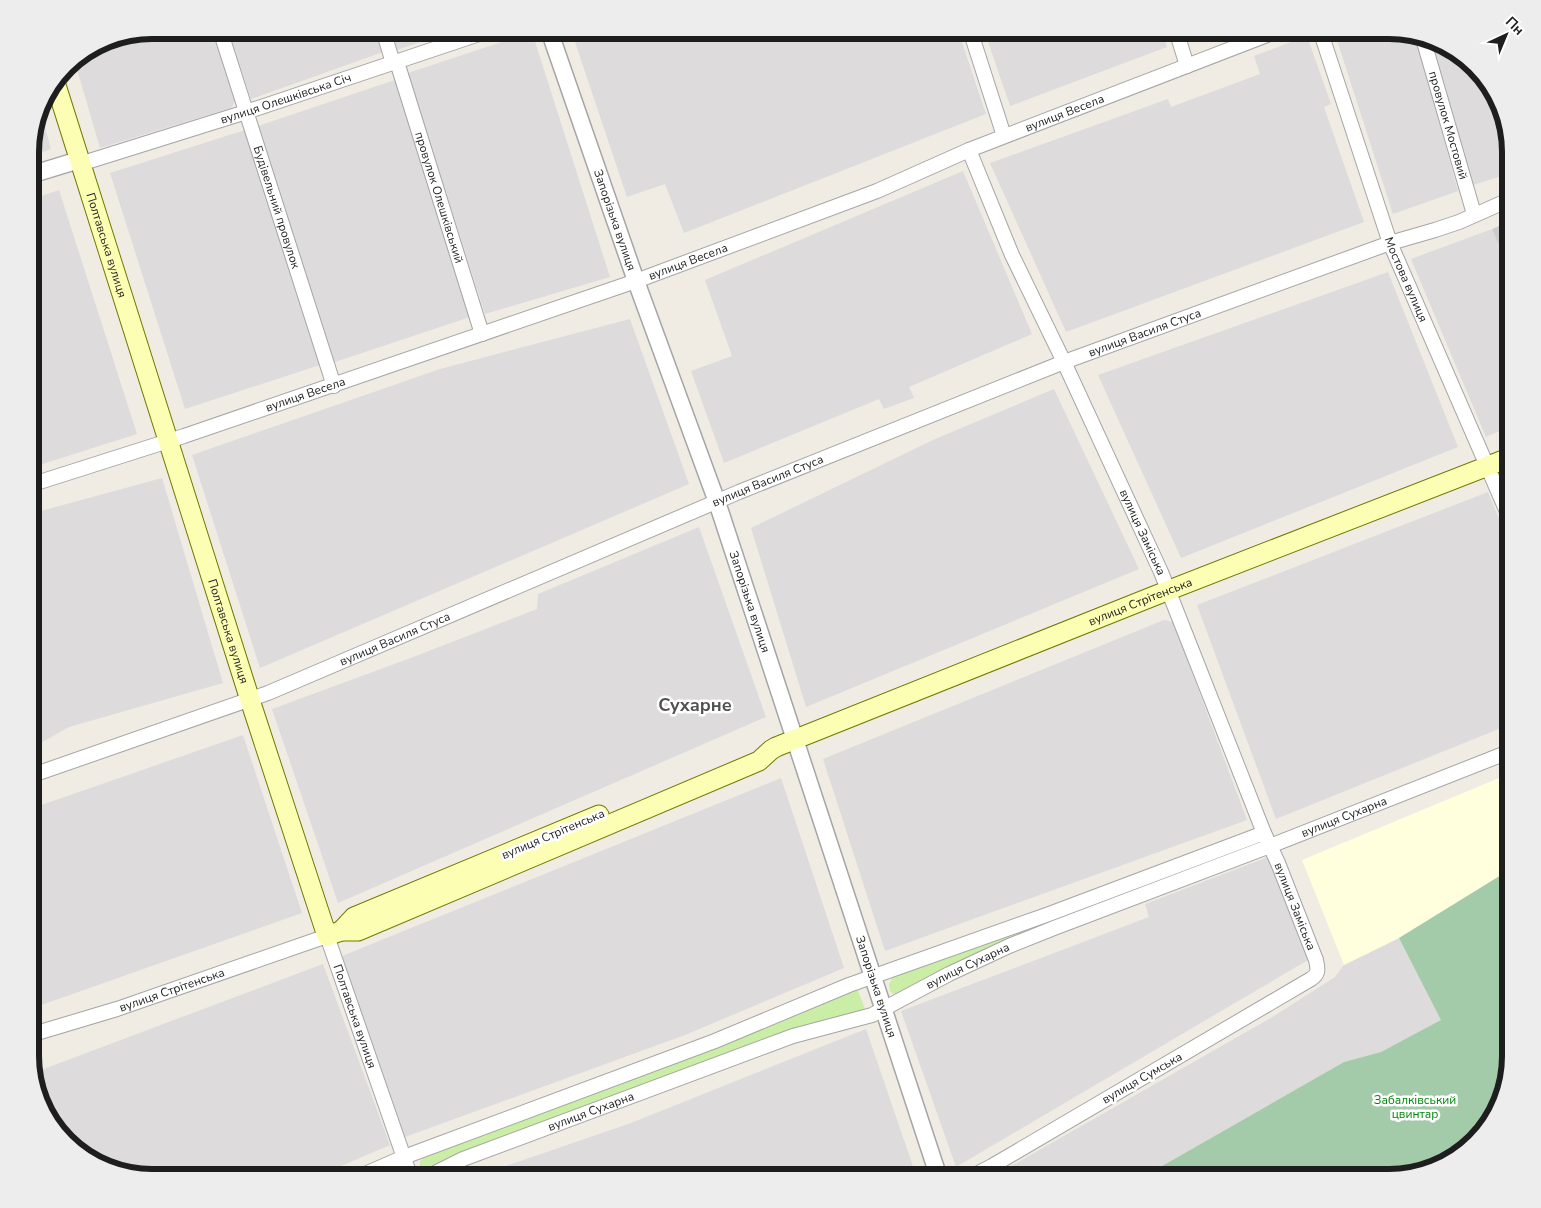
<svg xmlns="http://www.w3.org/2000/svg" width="1541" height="1208" font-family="'Nunito Sans',sans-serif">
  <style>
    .residential { fill: #dddbdb }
    .education { fill: #ffffde }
    .religious { fill: #ccc }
    .grass { fill: #caeea6 }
    .cemetery { fill: #a3cba9 }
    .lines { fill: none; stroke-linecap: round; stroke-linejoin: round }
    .minor-casing { stroke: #a5a5a5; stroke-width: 16 }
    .tertiary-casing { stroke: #a5a5a5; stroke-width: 19 }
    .secondary-casing { stroke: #6e7b00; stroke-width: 21 }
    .minor { stroke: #fff; stroke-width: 14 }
    .tertiary { stroke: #fff; stroke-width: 16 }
    .secondary { stroke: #fbfeb3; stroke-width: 19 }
    .labels { text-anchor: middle; stroke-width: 5; stroke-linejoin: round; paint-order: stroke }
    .street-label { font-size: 12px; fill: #1e1e1e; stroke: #fff }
    .park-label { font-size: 12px; fill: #03860d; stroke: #fff }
    .district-label { font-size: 18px; font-weight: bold; fill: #515151; stroke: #fff }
    .rim { fill: none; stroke: #1e1e1e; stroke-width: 6 }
  </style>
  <rect width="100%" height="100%" fill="#f0ece4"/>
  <g class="residential">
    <polygon points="152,30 213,30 236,100 231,108 100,148 74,59 105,39"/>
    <polygon points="228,30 376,30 383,52 251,99"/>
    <polygon points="391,30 455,30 397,50"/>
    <polygon points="571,30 958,30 986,114 684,233 665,184 627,197"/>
    <polygon points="984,30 1162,30 1167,47 1010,106"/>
    <polygon points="1340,30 1389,30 1415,34 1458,191 1393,214 1336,37"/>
    <polygon points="532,32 610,277 485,314 408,73"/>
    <polygon points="1307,36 1331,104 1324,107 1364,222 1066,332 990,163 1168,99 1171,107 1260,74 1254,56"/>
    <polygon points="1431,38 1469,60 1499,98 1511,152 1511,173 1473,185"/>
    <polygon points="395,80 470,317 332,363 258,126"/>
    <polygon points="40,109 51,149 30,157 30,144"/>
    <polygon points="245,130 320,365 185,409 110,173"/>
    <polygon points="963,171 1032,334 909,387 914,398 884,409 879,399 724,463 691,371 732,356 705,280"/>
    <polygon points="59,190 137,434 30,468 30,200"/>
    <polygon points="1492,229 1511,273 1511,426 1486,437 1411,259"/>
    <polygon points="1388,272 1458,447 1181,558 1098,375"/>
    <polygon points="630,319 689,484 260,668 192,455 440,369"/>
    <polygon points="1054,389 1139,569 806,707 751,528 935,439"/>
    <polygon points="162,478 223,683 69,727 30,749 30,514"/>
    <polygon points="1488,492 1511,548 1511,724 1276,819 1197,605"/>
    <polygon points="699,527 766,717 338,903 272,709 408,659 537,609 538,594"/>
    <polygon points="1164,620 1173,622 1247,820 885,951 823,759"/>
    <polygon points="243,735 302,913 30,1009 30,809"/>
    <polygon points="781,778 844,968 685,1035 405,1137 342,956"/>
    <polygon points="1268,857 1308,960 956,1167 901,1011 1149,917 1145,904"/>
    <polygon points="1399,938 1442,1020 1381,1052 1344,1062 1141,1178 990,1178 1274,1016 1335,977 1344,965"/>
    <polygon points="323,964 390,1145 313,1178 152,1178 105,1169 72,1148 43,1110 33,1073"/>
    <polygon points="866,1029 917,1178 471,1178 631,1123"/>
  </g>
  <polygon class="education" points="1511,773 1511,869 1399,938 1344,965 1302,860"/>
  <polygon class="religious" points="1511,221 1511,273 1492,229"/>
  <g class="grass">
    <polygon points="1036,924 1038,929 953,964 919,983 901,995 894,995 890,991 889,985 893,976"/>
    <polygon points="857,988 865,1009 463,1152 425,1168 420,1167 420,1161 424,1158 780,1022"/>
  </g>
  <polygon class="cemetery" points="1511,869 1511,1056 1502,1103 1481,1136 1443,1166 1389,1178 1141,1178 1344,1062 1381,1052 1441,1020 1399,938"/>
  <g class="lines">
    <defs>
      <g id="minor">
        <path id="s1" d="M 220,30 L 334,386"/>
        <polyline points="383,30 393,63"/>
        <polyline points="970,30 1004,136"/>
        <polyline points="1176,30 1187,66"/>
        <path id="s2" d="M 1320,30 L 1390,243 L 1511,521"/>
        <path id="s3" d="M 1422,35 L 1474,214"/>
        <path id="s4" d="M 397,62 L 482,334"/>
        <path id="s5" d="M 969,150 L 1012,255 L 1064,362 L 1161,572 L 1264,833 L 1278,863 L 1316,960 C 1318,969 1319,974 1311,979 L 992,1166 L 969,1178"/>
        <path id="s6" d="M 80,164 L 246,112 L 491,30"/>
        <path id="s7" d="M 30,485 L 184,436 L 636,281 L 877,191 L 969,150 L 1280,30"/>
        <path id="s8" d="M 30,776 L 268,693 L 739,492 L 1064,362 L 1390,243 L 1435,230 L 1459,222 L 1511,199"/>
        <path id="s9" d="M 30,1035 L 117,1009 L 327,936 L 411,1178"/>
        <polyline points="356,1178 404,1157 715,1041 849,985 1049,914 1264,833"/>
        <path id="s10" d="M 425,1178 L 463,1159 L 793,1036 L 872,1015 L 949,974 L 1009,946 L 1054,928 L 1270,846 L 1511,751"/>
      </g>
      <g id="tertiary">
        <path id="s11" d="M 549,30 L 636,281 L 717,502 L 939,1178"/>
        <polyline points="30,175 79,160"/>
      </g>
      <g id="secondary">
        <path id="s12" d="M 55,82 L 250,700 L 327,936 L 341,931 L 358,931 L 759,761 L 771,750 L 776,747 L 1154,596 L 1511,457"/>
        <polyline points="341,931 354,917 599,815"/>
      </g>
    </defs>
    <use href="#minor" class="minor-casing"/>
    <use href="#tertiary" class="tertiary-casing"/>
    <use href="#secondary" class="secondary-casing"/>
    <use href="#minor" class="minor"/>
    <use href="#tertiary" class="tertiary"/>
    <use href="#secondary" class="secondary"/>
  </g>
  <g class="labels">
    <g class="street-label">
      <text dy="4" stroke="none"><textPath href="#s6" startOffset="216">вулиця Олешківська Січ</textPath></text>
      <text dy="4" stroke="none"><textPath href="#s7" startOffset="1100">вулиця Весела</textPath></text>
      <text dy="4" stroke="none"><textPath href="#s3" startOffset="94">провулок Мостовий</textPath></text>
      <text dy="4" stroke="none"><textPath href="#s4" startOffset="142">провулок Олешківський</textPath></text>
      <text dy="4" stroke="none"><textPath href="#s1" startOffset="186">Будівельний провулок</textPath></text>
      <text dy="4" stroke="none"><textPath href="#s11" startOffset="201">Запорізька вулиця</textPath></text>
      <text dy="4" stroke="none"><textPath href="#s12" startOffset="171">Полтавська вулиця</textPath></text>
      <text dy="4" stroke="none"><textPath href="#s7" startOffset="695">вулиця Весела</textPath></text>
      <text dy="4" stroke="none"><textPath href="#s2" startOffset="264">Мостова вулиця</textPath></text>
      <text dy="4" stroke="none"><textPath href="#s8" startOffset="1200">вулиця Василя Стуса</textPath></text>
      <text dy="4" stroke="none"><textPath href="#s7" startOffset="290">вулиця Весела</textPath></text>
      <text dy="4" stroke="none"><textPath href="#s8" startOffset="795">вулиця Василя Стуса</textPath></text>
      <text dy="4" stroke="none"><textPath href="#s5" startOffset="420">вулиця Заміська</textPath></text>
      <text dy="4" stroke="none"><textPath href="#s11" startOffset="606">Запорізька вулиця</textPath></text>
      <text dy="4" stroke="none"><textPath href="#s12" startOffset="1778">вулиця Стрітенська</textPath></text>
      <text dy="4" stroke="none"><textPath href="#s12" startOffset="576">Полтавська вулиця</textPath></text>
      <text dy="4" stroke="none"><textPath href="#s8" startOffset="390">вулиця Василя Стуса</textPath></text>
      <text dy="4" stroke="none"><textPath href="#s10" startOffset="989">вулиця Сухарна</textPath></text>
      <text transform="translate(553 834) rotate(-23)" y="4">вулиця Стрітенська</text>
      <text dy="4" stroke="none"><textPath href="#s5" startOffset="824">вулиця Заміська</textPath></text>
      <text dy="4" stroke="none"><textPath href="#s10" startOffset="584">вулиця Сухарна</textPath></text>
      <text dy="4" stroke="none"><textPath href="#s11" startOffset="1011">Запорізька вулиця</textPath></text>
      <text dy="4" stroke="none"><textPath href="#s9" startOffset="149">вулиця Стрітенська</textPath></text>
      <text dy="4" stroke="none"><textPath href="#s9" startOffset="398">Полтавська вулиця</textPath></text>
      <text transform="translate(1142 1078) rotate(-30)" y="4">вулиця Сумська</text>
      <text dy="4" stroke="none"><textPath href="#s10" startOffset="179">вулиця Сухарна</textPath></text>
    </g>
    <g class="park-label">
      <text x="1415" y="1104">Забалківський<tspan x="1415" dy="14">цвинтар</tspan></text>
    </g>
    <g class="district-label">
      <text x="695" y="711">Сухарне</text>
    </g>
  </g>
  <path d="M0 0H1541V1208H0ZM152 39H1389A113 113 0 0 1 1502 152V1056A113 113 0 0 1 1389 1169H152A113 113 0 0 1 39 1056V152A113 113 0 0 1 152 39Z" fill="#ededed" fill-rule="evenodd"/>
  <path class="rim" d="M152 39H1389A113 113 0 0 1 1502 152V1056A113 113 0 0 1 1389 1169H152A113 113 0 0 1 39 1056V152A113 113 0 0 1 152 39Z"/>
  <g transform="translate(1506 35) rotate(44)" stroke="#ffffff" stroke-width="4" paint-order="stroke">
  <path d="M0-4L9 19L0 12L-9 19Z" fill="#1e1e1e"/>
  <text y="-8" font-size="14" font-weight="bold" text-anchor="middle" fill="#1e1e1e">Пн</text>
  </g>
</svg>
